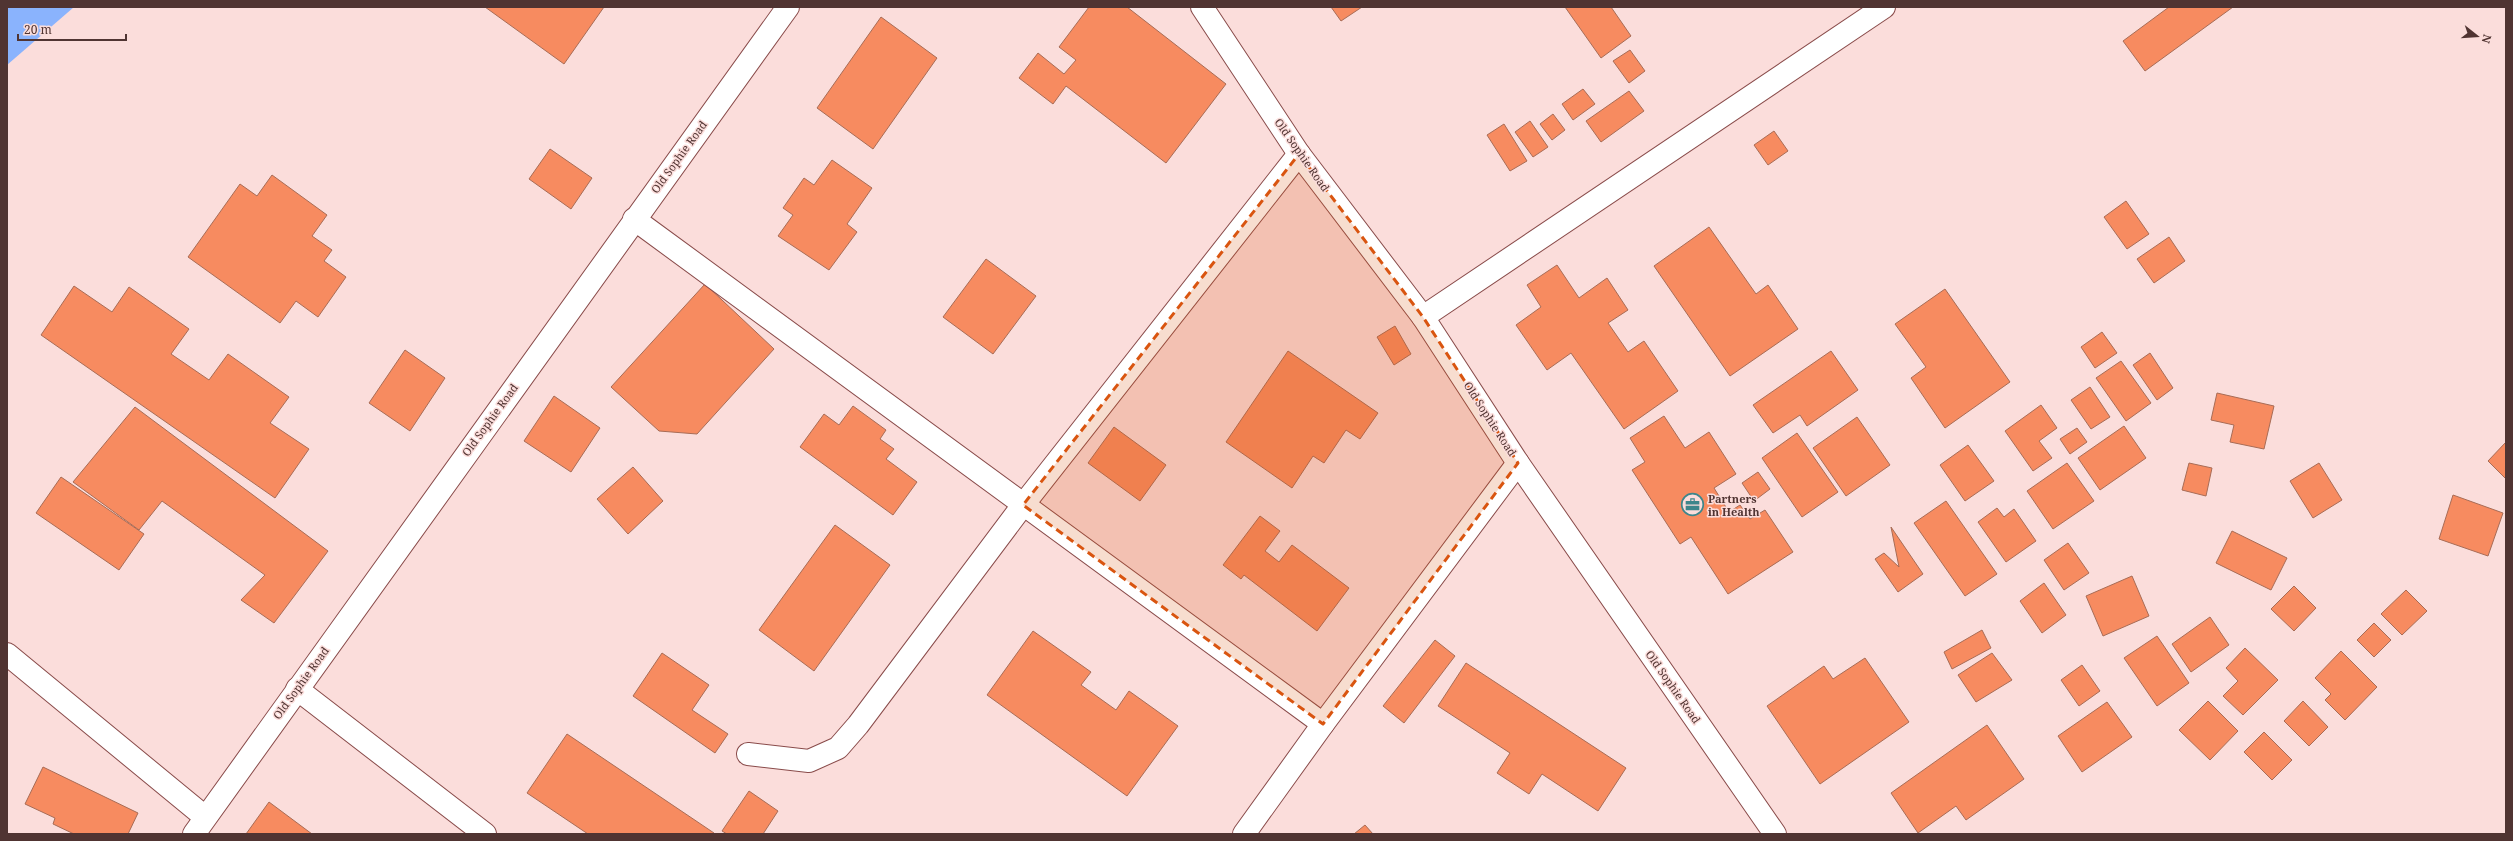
<svg xmlns="http://www.w3.org/2000/svg" width="2513" height="841" font-family="'Noto Serif',serif">
  <style>
    .water { fill: #8ab3fd }
    .building { fill: #f78b60; stroke: #a86c56 }
    .lines { fill: none; stroke-linecap: round; stroke-linejoin: round }
    .street-casing { stroke: #894b4a; stroke-width: 24 }
    .street { stroke: #fff; stroke-width: 22 }
    .marked { fill: #d95510; fill-opacity: 0.2; stroke: #d95510; stroke-width: 3; stroke-dasharray: 8 5; stroke-linejoin: round }
    .labels { text-anchor: middle; stroke-width: 3; stroke-linejoin: round; paint-order: stroke }
    .street-label { font-size: 11px; fill: #503432; stroke: #fbdddb }
    .poi-label { font-size: 11px; font-weight: bold; fill: #503432; stroke: #fbdddb; text-anchor: start }
  </style>
  <rect width="100%" height="100%" fill="#fbdddb"/>
  <polygon class="water" points="7,7 74,7 7,65"/>
  <g class="building">
    <polygon points="485,7 604,7 564,64"/>
    <polygon points="1089,7 1127,7 1226,84 1166,163 1066,86 1053,104 1019,78 1038,53 1064,74 1076,60 1059,47"/>
    <polygon points="1331,7 1362,7 1341,21"/>
    <polygon points="1565,7 1611,7 1631,36 1601,58"/>
    <polygon points="2169,7 2233,7 2145,71 2123,41"/>
    <polygon points="881,17 937,58 873,149 817,108"/>
    <polygon points="1630,50 1645,71 1629,83 1613,61"/>
    <polygon points="1583,89 1595,104 1573,120 1562,104"/>
    <polygon points="1629,91 1644,111 1601,142 1586,121"/>
    <polygon points="1553,114 1565,130 1552,140 1540,124"/>
    <polygon points="1530,121 1548,147 1533,157 1515,132"/>
    <polygon points="1504,124 1527,161 1510,171 1487,135"/>
    <polygon points="1774,131 1788,151 1768,165 1754,145"/>
    <polygon points="550,149 592,178 571,209 529,179"/>
    <polygon points="832,160 872,188 847,224 857,232 829,270 778,236 793,215 783,208 804,178 814,185"/>
    <polygon points="272,175 327,215 312,236 332,250 324,261 346,277 318,317 296,301 280,323 188,257 240,184 257,196"/>
    <polygon points="2126,201 2149,234 2127,249 2104,217"/>
    <polygon points="1709,227 1756,294 1768,285 1798,329 1730,376 1654,266"/>
    <polygon points="2169,237 2185,261 2154,283 2137,259"/>
    <polygon points="986,259 1036,296 993,354 943,317"/>
    <polygon points="1557,265 1579,298 1607,278 1628,310 1608,323 1628,352 1644,341 1678,391 1624,429 1571,353 1547,370 1516,325 1541,307 1527,285"/>
    <polygon points="705,284 774,349 697,434 659,431 611,387"/>
    <polygon points="74,286 112,312 129,287 189,329 171,354 209,380 228,354 289,397 270,423 309,449 275,498 41,335"/>
    <polygon points="1945,289 2010,382 1945,428 1911,378 1926,367 1895,324"/>
    <polygon points="1395,326 1411,354 1394,365 1377,337"/>
    <polygon points="2102,332 2117,353 2095,368 2081,347"/>
    <polygon points="405,350 445,378 410,431 369,403"/>
    <polygon points="1288,351 1378,413 1360,439 1346,430 1324,463 1313,456 1292,488 1226,442"/>
    <polygon points="1831,351 1858,390 1807,426 1800,415 1773,433 1753,405"/>
    <polygon points="2150,353 2173,388 2157,400 2133,365"/>
    <polygon points="2121,361 2151,403 2126,421 2096,378"/>
    <polygon points="2090,387 2110,417 2091,429 2071,400"/>
    <polygon points="2217,393 2274,406 2264,449 2230,442 2234,425 2211,420"/>
    <polygon points="554,396 600,428 571,472 524,441"/>
    <polygon points="2041,405 2057,428 2039,441 2052,458 2033,471 2005,431"/>
    <polygon points="853,406 886,430 880,439 894,449 886,459 917,482 893,515 800,447 824,414 839,425"/>
    <polygon points="135,407 328,551 274,623 241,600 265,575 162,501 139,530 73,482"/>
    <polygon points="1664,416 1685,448 1709,432 1736,474 1714,488 1729,512 1740,505 1750,519 1765,510 1793,552 1728,594 1691,537 1680,544 1632,470 1645,462 1630,438"/>
    <polygon points="1857,417 1890,465 1846,496 1813,448"/>
    <polygon points="2124,426 2146,458 2100,490 2078,458"/>
    <polygon points="1114,427 1166,465 1140,501 1088,463"/>
    <polygon points="2077,428 2087,442 2070,454 2060,439"/>
    <polygon points="1797,433 1838,492 1802,517 1762,458"/>
    <polygon points="2506,442 2506,479 2488,461"/>
    <polygon points="1968,445 1994,481 1965,501 1940,465"/>
    <polygon points="2067,463 2094,501 2053,529 2027,491"/>
    <polygon points="2189,463 2212,468 2206,496 2182,490"/>
    <polygon points="2319,463 2342,500 2313,518 2290,481"/>
    <polygon points="633,467 663,501 628,534 597,499"/>
    <polygon points="1758,472 1770,489 1754,501 1742,483"/>
    <polygon points="61,477 144,534 119,570 36,513"/>
    <polygon points="2453,495 2503,513 2488,556 2439,539"/>
    <polygon points="1946,501 1997,574 1965,596 1914,523"/>
    <polygon points="1997,508 2004,517 2014,509 2036,541 2006,562 1978,522"/>
    <polygon points="1260,516 1280,531 1265,551 1279,562 1292,545 1349,588 1317,631 1244,575 1241,579 1223,565"/>
    <polygon points="835,525 890,565 814,671 759,630"/>
    <polygon points="1891,527 1923,574 1898,592 1875,559 1884,553 1899,567"/>
    <polygon points="2232,531 2287,558 2271,590 2216,563"/>
    <polygon points="2068,543 2089,573 2064,590 2044,560"/>
    <polygon points="2132,576 2149,616 2103,636 2086,596"/>
    <polygon points="2044,583 2066,615 2042,633 2020,601"/>
    <polygon points="2294,586 2316,608 2294,631 2271,609"/>
    <polygon points="2406,590 2427,611 2402,635 2381,614"/>
    <polygon points="2210,617 2229,645 2191,672 2172,644"/>
    <polygon points="2374,623 2391,640 2374,657 2357,640"/>
    <polygon points="1982,630 1991,648 1952,669 1944,652"/>
    <polygon points="1033,631 1091,672 1081,685 1116,710 1129,691 1178,726 1127,796 987,695"/>
    <polygon points="2157,636 2189,683 2157,706 2124,658"/>
    <polygon points="1435,640 1455,656 1404,723 1383,706"/>
    <polygon points="2245,648 2278,680 2243,715 2223,696 2238,681 2226,668"/>
    <polygon points="2341,651 2377,687 2345,720 2325,700 2331,694 2315,678"/>
    <polygon points="662,653 709,685 692,710 728,734 715,753 633,696"/>
    <polygon points="1992,653 2012,680 1976,702 1958,675"/>
    <polygon points="1865,658 1909,722 1820,784 1767,706 1824,666 1833,679"/>
    <polygon points="1466,663 1626,768 1598,811 1542,774 1529,794 1497,773 1510,753 1438,706"/>
    <polygon points="2082,665 2100,691 2079,706 2061,680"/>
    <polygon points="2208,701 2238,731 2210,760 2179,730"/>
    <polygon points="2303,701 2328,727 2309,746 2284,721"/>
    <polygon points="2107,702 2132,737 2082,772 2058,736"/>
    <polygon points="1987,725 2024,779 1966,820 1956,806 1918,833 1891,793"/>
    <polygon points="2264,732 2292,760 2272,780 2244,752"/>
    <polygon points="567,734 714,833 713,834 588,834 527,793"/>
    <polygon points="43,767 138,813 128,834 74,834 53,824 55,818 25,804"/>
    <polygon points="749,791 778,811 763,834 727,834 722,831"/>
    <polygon points="269,802 312,834 246,834"/>
    <polygon points="1365,825 1373,834 1354,834"/>
  </g>
  <g class="lines">
    <defs>
      <g id="street">
        <polyline points="1202,7 1299,154 1423,317 1518,463 1775,834"/>
        <polyline points="634,219 1323,724"/>
        <polyline points="1423,317 1884,7"/>
        <polyline points="7,654 205,817"/>
        <polyline points="297,689 485,834"/>
        <polyline points="748,754 809,761 838,748 858,725 1023,505 1299,154"/>
        <polyline points="194,834 788,7"/>
        <polyline points="1244,834 1323,724 1518,463"/>
      </g>
    </defs>
    <use href="#street" class="street-casing"/>
    <use href="#street" class="street"/>
  </g>
  <path class="marked" d="M 1299,154 L 1423,317 L 1518,463 L 1323,724 L 1023,505 Z"/>
  <defs>
    <symbol id="office-ring" viewBox="-11 -11 22 22"><circle r="9.5" fill="#fbdddb" stroke="#3e868b" stroke-width="1.5"/><path d="M-6-3h4V-5.5h4V-3h4V5H-6ZM-1-4.5V-3h2v-1.5ZM-6 0V1H6V0Z" fill="#3e868b"/></symbol>
  </defs>
  <g fill-rule="evenodd">
    <use href="#office-ring" x="1680" y="492" width="25" height="25"/>
  </g>
  <g class="labels">
    <g class="street-label">
      <text transform="translate(1302 155) rotate(55)" y="4">Old Sophie Road</text>
      <text transform="translate(679 157) rotate(-54)" y="4">Old Sophie Road</text>
      <text transform="translate(1490 419) rotate(57)" y="4">Old Sophie Road</text>
      <text transform="translate(490 420) rotate(-54)" y="4">Old Sophie Road</text>
      <text transform="translate(301 683) rotate(-54)" y="4">Old Sophie Road</text>
      <text transform="translate(1673 687) rotate(55)" y="4">Old Sophie Road</text>
    </g>
    <g class="poi-label">
      <text x="1708" y="503">Partners<tspan x="1708" dy="13">in Health</tspan></text>
    </g>
  </g>
  <rect width="2513" height="841" fill="none" stroke="#503432" stroke-width="16"/>
  <g transform="translate(2477 36) rotate(107)" stroke="#fbdddb" stroke-width="3" paint-order="stroke">
  <path d="M0-3L7 15L0 10L-7 15Z" fill="#503432"/>
  <text y="-6" font-size="11" font-weight="bold" text-anchor="middle" fill="#503432">N</text>
  </g>
  <path d="M18 34v6h108v-6" fill="none" stroke="#503432" stroke-width="2"/>
  <text x="24" y="34" font-size="12" fill="#503432" stroke="#fbdddb" stroke-width="3" paint-order="stroke">20 m</text>
</svg>
